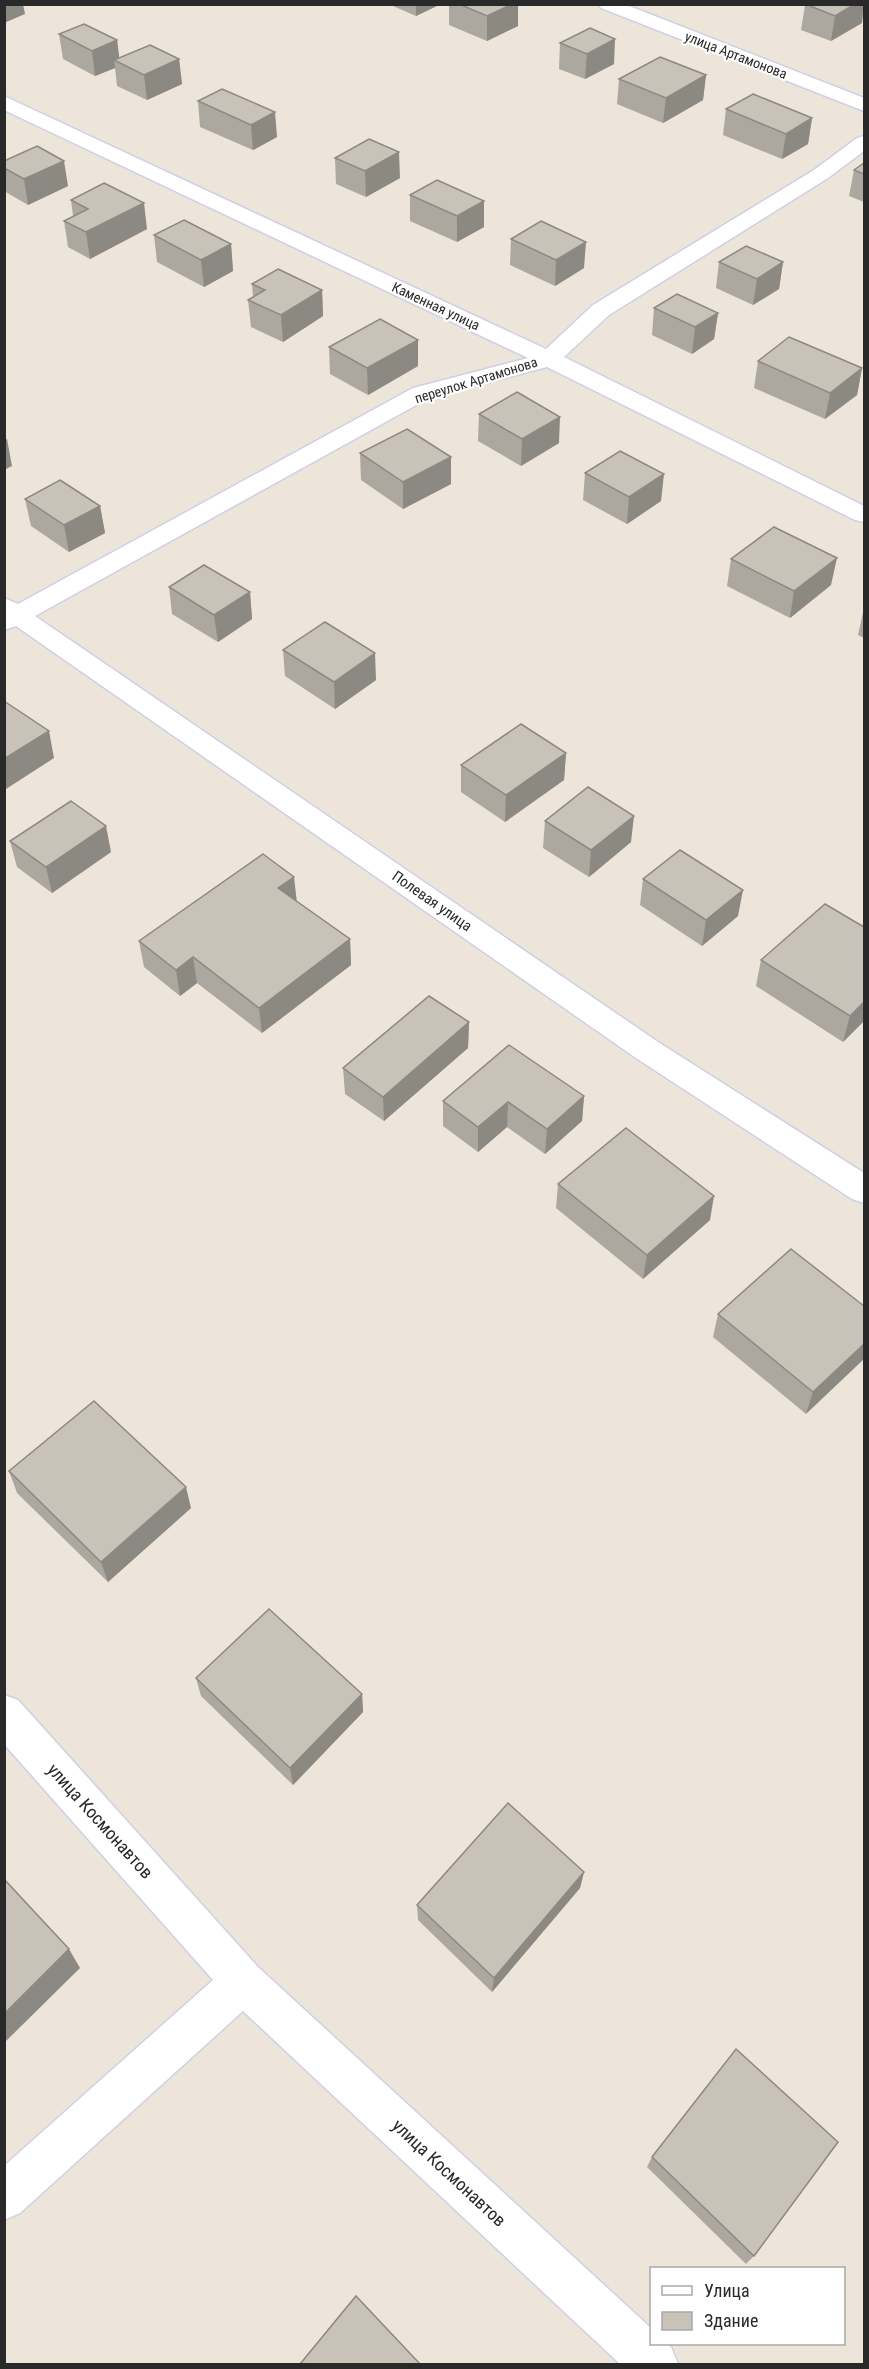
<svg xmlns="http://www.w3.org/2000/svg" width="869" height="2369" font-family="'Roboto Condensed',sans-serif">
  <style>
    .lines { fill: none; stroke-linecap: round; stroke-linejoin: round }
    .minor-casing { stroke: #ced0e3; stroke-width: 3 }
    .tertiary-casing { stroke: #ced0e3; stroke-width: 3 }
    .minor { fill: #fff; fill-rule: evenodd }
    .tertiary { fill: #fff; fill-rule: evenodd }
    .wall { fill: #aca79f }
    .shaded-wall { fill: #8c8882 }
    .building { fill: #c8c2b9; stroke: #8c8882; stroke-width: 1.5 }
    .labels { text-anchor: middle; stroke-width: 4.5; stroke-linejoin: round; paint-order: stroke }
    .far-street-label { font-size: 14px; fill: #292929; stroke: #fff }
    .street-label { font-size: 15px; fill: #292929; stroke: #fff }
    .near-street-label { font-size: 18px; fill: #292929; stroke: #fff }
  </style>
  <rect width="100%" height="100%" fill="#ede5d9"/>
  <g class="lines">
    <defs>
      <g id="minor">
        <polygon points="4,96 546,349 593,305 814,170 857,138 864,136 864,151 828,178 609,315 564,357 864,506 864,522 855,520 547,367 429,398 35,616 658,1042 864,1173 864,1203 852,1199 636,1058 16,626 4,630 4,598 18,604 413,388 528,358 4,110"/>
        <polygon points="4,1695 18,1700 258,1967 652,2329 652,2344 667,2344 671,2347 678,2364 620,2364 243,2011 20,2213 4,2220 4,2166 213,1980 4,1744"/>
      </g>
      <polygon id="tertiary" points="598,4 624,4 864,98 864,111 601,8"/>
    </defs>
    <use href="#minor" class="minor-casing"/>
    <use href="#tertiary" class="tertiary-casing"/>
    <use href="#minor" class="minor"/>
    <use href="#tertiary" class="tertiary"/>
  </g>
  <g class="wall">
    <polygon points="393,4 441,4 416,16 393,6"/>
    <polygon points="449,4 518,4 518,26 487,41 449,25"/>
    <polygon points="805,5 862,23 831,41 801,30"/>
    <polygon points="59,34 117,40 119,58 179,59 182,84 147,100 117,86 115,68 95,76 63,59"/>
    <polygon points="560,43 614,64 585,79 559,69"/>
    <polygon points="706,75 703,100 663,123 617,104 619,79"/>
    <polygon points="222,89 277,137 253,150 200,127 198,101"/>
    <polygon points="726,109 812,118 808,144 782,159 723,135"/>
    <polygon points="335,158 400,178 366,197 336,184"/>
    <polygon points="4,161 68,186 28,205 4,191"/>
    <polygon points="864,163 864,202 849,196 854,170"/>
    <polygon points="410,195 484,201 484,227 457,242 410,221"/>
    <polygon points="71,200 147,229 90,259 68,247 64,221 73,216"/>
    <polygon points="154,235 231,244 233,271 204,287 157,262"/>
    <polygon points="511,239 584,268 555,286 510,265"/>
    <polygon points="719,262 783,262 779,289 753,305 716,288"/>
    <polygon points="252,284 322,290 323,316 283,342 251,327 248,300 253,297"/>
    <polygon points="654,308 718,313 714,339 692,354 652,335"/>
    <polygon points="418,340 418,366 368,395 330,374 329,347"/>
    <polygon points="758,361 862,368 857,395 825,419 754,388"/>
    <polygon points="479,414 559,443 521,466 478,441"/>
    <polygon points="360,453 451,457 451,484 403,509 361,480"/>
    <polygon points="585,473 661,501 627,524 583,500"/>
    <polygon points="25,499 100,506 105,533 69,552 31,526"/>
    <polygon points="731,559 831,585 790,618 727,586"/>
    <polygon points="169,587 250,592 252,619 218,642 172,614"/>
    <polygon points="864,608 864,638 858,635"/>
    <polygon points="283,650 376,680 335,709 285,676"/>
    <polygon points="566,753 564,780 505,822 461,792 461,765"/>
    <polygon points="545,821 631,842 589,877 543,848"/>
    <polygon points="10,841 111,852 52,893 17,867"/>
    <polygon points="643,879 738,916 702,946 640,905"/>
    <polygon points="296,901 350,939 351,965 262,1033 197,983 180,996 144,967 139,941"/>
    <polygon points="761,960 864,1021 843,1042 756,986"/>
    <polygon points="469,1022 468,1048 384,1121 345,1094 343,1068"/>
    <polygon points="584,1096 582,1121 545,1154 507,1127 478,1152 443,1126 443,1101"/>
    <polygon points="558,1184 710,1220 643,1279 556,1208"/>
    <polygon points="864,1306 806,1414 713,1337 718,1314"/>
    <polygon points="9,1471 191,1508 108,1582 17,1493"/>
    <polygon points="196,1678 362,1694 363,1712 293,1785 201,1696"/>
    <polygon points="584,1872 580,1888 492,1992 418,1920 417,1905"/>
    <polygon points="652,2157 754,2256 746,2264 647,2167"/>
  </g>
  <g class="shaded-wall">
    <polygon points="4,4 23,4 25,14 4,23"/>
    <polygon points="416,4 441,4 416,16"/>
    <polygon points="512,4 518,4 518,26 487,41 487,16"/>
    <polygon points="855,4 864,4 862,23 831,41 835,16"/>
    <polygon points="615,39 614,64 585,79 587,54"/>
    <polygon points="117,40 120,63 114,60 115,68 95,76 92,51"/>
    <polygon points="179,59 182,84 147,100 144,75"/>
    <polygon points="706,75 703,100 663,123 666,98"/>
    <polygon points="275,112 277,137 253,150 251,125"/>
    <polygon points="812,118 808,144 782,159 786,134"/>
    <polygon points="399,152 400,178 366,197 365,171"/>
    <polygon points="64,161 68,186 28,205 24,179"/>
    <polygon points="484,201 484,227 457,242 457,216"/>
    <polygon points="144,203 147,229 90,259 86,232"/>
    <polygon points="586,242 584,268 555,286 556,260"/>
    <polygon points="231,244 233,271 204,287 201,260"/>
    <polygon points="783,262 779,289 753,305 757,279"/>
    <polygon points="322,290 323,316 283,342 281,315"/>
    <polygon points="718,313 714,339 692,354 695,327"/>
    <polygon points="418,340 418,366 368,395 367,368"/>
    <polygon points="862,368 857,395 825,419 830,393"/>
    <polygon points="560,417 559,443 521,466 522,439"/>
    <polygon points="7,439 12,466 4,470 4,440"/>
    <polygon points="451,457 451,484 403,509 403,482"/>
    <polygon points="664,474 661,501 627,524 629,497"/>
    <polygon points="100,506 105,533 69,552 64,525"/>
    <polygon points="837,558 831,585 790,618 794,591"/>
    <polygon points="250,592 252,619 218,642 214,615"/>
    <polygon points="375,653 376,680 335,709 334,682"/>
    <polygon points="49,731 54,758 6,789 4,784 4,759"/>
    <polygon points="566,753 564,780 505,822 506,795"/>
    <polygon points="634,816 631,842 589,877 591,850"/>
    <polygon points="106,826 111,852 52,893 46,867"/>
    <polygon points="294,877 297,903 278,888"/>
    <polygon points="743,890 738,916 702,946 706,920"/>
    <polygon points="350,939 351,965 262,1033 259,1008"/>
    <polygon points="193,957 197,983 180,996 176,970"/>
    <polygon points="864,1002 864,1021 843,1042 850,1016"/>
    <polygon points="469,1022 468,1048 384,1121 383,1097"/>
    <polygon points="584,1096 582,1121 545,1154 547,1129"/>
    <polygon points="508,1102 507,1127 478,1152 478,1127"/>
    <polygon points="714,1196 710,1220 643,1279 647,1255"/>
    <polygon points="864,1344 864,1359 806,1414 813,1392"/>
    <polygon points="186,1487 191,1508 108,1582 101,1562"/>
    <polygon points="362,1694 363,1712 293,1785 290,1768"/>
    <polygon points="584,1872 580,1888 492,1992 494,1978"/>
    <polygon points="69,1949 80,1968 4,2043 4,2014"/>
  </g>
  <g class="building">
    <polygon points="459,4 512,4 487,16"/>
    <polygon points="805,4 855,4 835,16"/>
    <polygon points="84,24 117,40 92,51 59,34"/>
    <polygon points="590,28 615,39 587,54 560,43"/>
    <polygon points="150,45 179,59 144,75 114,60"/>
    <polygon points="660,57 706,75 666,98 619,79"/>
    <polygon points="222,89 275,112 251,125 198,101"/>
    <polygon points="753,94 812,118 786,134 726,109"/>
    <polygon points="369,139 399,152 365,171 335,158"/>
    <polygon points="37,146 64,161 24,179 4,168 4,161"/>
    <polygon points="864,163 864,174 854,170"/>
    <polygon points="437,180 484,201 457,216 410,195"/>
    <polygon points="104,183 144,203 86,232 64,221 88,209 71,200"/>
    <polygon points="184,220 231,244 201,260 154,235"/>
    <polygon points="541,221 586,242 556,260 511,239"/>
    <polygon points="746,246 783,262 757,279 719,262"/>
    <polygon points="278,269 322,290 281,315 248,300 265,290 252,284"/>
    <polygon points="677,294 718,313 695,327 654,308"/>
    <polygon points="380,319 418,340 367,368 329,347"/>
    <polygon points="789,337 862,368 830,393 758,361"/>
    <polygon points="517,392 560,417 522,439 479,414"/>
    <polygon points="407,429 451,457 403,482 360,453"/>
    <polygon points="620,451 664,474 629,497 585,473"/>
    <polygon points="60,480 100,506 64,525 25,499"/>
    <polygon points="774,527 837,558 794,591 731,559"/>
    <polygon points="204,565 250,592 214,615 169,587"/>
    <polygon points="325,622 375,653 334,682 283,650"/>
    <polygon points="4,701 49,731 4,759"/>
    <polygon points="521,724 566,753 506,795 461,765"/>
    <polygon points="588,787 634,816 591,850 545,821"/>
    <polygon points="71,801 106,826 46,867 10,841"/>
    <polygon points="680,850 743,890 706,920 643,879"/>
    <polygon points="263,854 294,877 278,888 350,939 259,1008 193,957 176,970 139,941"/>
    <polygon points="825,904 864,927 864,1002 850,1016 761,960"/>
    <polygon points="429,996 469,1022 383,1097 343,1068"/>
    <polygon points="509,1045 584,1096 547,1129 508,1102 478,1127 443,1101"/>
    <polygon points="626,1128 714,1196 647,1255 558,1184"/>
    <polygon points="791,1249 864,1306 864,1344 813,1392 718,1314"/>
    <polygon points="94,1401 186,1487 101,1562 9,1471"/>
    <polygon points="269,1609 362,1694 290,1768 196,1678"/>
    <polygon points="508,1803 584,1872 494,1978 417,1905"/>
    <polygon points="4,1879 69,1949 4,2014"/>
    <polygon points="736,2049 838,2142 754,2256 652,2157"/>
    <polygon points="356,2296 420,2364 300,2364"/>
  </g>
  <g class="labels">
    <g class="far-street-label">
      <text transform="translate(736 55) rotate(21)" y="5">улица Артамонова</text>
      <text transform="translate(436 306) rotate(25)" y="5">Каменная улица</text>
      <text transform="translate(476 380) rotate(-17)" y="5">переулок Артамонова</text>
    </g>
    <g class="street-label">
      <text transform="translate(432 901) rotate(35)" y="5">Полевая улица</text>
    </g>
    <g class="near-street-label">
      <text transform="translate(100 1821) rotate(48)" y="6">улица Космонавтов</text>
      <text transform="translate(449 2173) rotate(43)" y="6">улица Космонавтов</text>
    </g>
  </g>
  <rect width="869" height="2369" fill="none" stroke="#292929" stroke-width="12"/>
  <rect x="650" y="2267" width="195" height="78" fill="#ffffff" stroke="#a9a9a9" stroke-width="1.5"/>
  <rect x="662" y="2286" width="30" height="9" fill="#ffffff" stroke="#a9a9a9" stroke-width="1.5"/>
  <text x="704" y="2297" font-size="18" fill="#292929">Улица</text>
  <rect x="662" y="2312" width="30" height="18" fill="#c8c2b9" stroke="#a9a9a9" stroke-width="1.5"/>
  <text x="704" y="2327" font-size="18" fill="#292929">Здание</text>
</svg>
